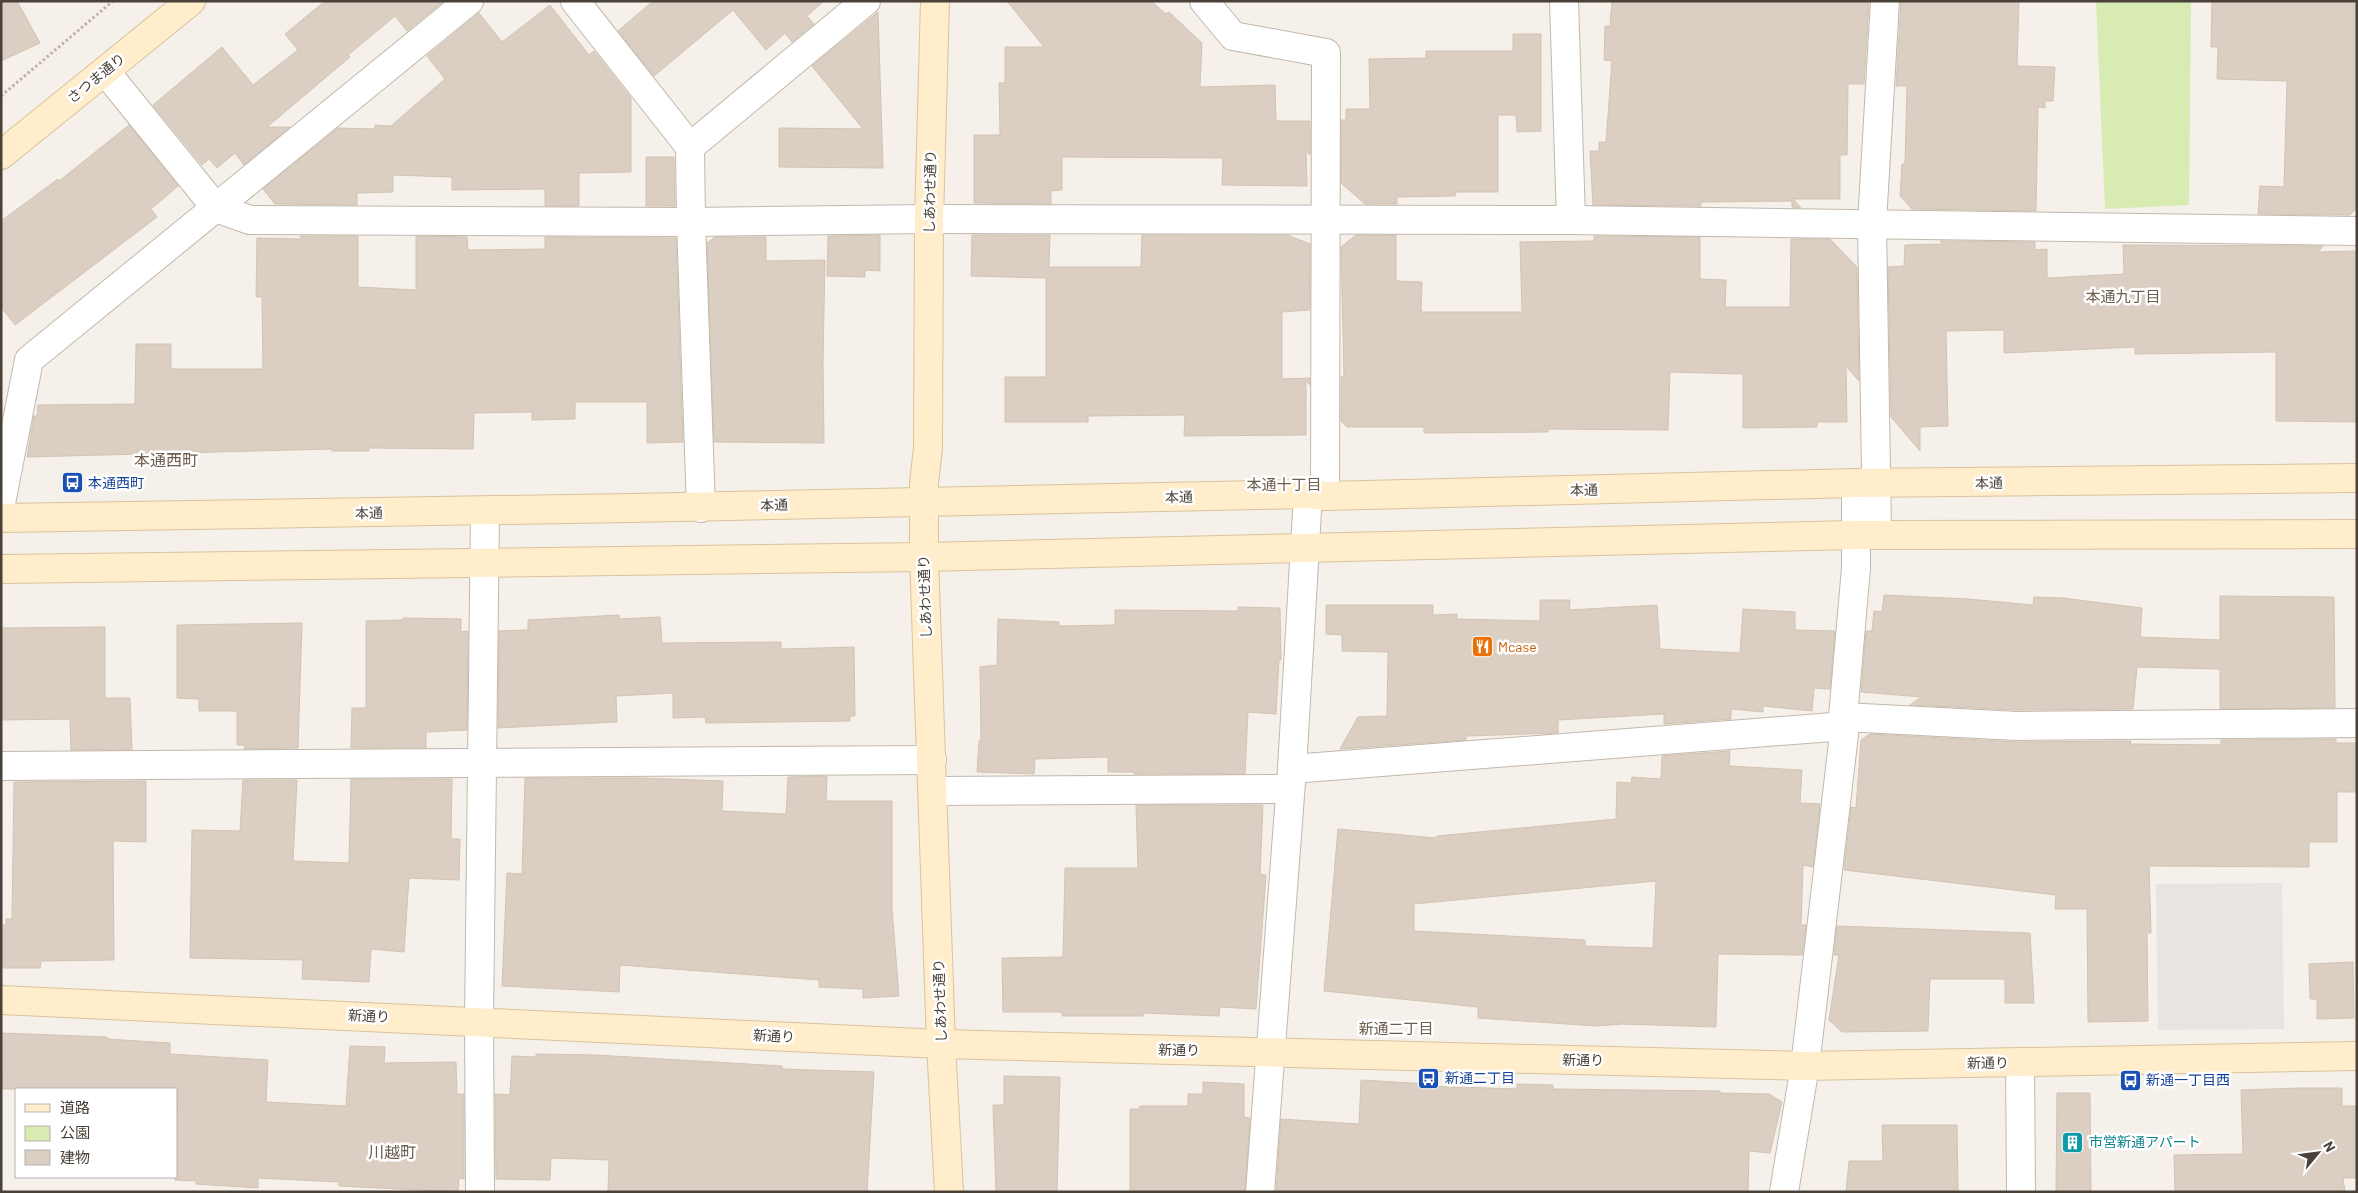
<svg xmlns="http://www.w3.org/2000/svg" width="2358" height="1193" font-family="Barlow,'Noto Sans JP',sans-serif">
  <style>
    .green { fill: #d7ebb2 }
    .parking { fill: #e7e4e2 }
    .building { fill: #dbcec2; stroke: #d3c3b2; fill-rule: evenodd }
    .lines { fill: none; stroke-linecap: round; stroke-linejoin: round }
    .street-casing { stroke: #c2b8ac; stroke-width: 30 }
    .secondary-casing { stroke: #dac39b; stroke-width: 30 }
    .path { stroke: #c4b29d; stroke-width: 3; stroke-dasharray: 2.5 2.5; stroke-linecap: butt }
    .street { stroke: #fff; stroke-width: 28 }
    .secondary { stroke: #ffedcb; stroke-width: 28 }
    .labels { text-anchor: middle; stroke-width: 5; stroke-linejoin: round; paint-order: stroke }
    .street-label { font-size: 14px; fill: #4a4138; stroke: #fff }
    .transit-label { font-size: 14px; fill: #164399; stroke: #fff; text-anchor: start }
    .food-label { font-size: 14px; fill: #c56008; stroke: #fff; text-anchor: start }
    .culture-label { font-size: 14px; fill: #0d838f; stroke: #fff; text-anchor: start }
    .neighbourhood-label { font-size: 15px; fill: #6d5e4e; stroke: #fff }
    .quarter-label { font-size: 16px; fill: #6d5e4e; stroke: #fff }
  </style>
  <rect width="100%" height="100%" fill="#f5f1ea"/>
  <polygon class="green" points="2096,1 2191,1 2189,205 2105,209"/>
  <polygon class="parking" points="2282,883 2284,1029 2158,1030 2156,884"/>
  <g class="building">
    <polygon points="1,1 17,1 40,43 1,61"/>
    <polygon points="325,1 444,1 407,31 395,16 348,55 350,57 267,127 290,127 244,165 235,153 217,168 209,159 202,165 153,105 222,47 253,85 298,50 285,34"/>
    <polygon points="653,1 824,1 807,16 814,24 792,42 785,33 766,50 733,10 654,76 618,31"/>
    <polygon points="1007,1 1151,1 1166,14 1169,12 1202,43 1200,87 1275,85 1276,121 1310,121 1310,155 1306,151 1307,186 1222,185 1223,158 1062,157 1062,190 1051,191 1051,204 974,203 974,135 1000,135 999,83 1005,83 1005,47 1044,47"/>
    <polygon points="1612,1 1869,1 1864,84 1848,84 1847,155 1840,155 1840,199 1793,199 1801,208 1792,207 1792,201 1701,202 1701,206 1593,205 1590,151 1599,151 1599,142 1606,142 1612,61 1604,60 1605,26 1610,26"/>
    <polygon points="1901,1 2019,1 2017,66 2055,67 2053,101 2045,101 2045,108 2038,107 2036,211 1912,209 1900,196 1902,164 1905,164 1907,86 1896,86"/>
    <polygon points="2212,1 2357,1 2357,208 2350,215 2258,214 2260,186 2284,187 2287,81 2217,79 2218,47 2211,47"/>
    <polygon points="550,5 589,55 594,51 631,98 631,172 579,173 579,206 545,206 545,189 452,190 452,177 393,175 393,192 357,193 357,205 275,204 263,189 338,128 375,129 375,125 391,126 445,79 427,56 479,13 502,42"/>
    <polygon points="878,12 883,168 779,167 779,128 863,129 812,66"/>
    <polygon points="1513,34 1541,34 1541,131 1517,132 1516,115 1498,115 1498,192 1456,192 1455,196 1397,197 1397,204 1365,204 1341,183 1341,120 1346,120 1346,109 1370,109 1369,59 1426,58 1426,51 1513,51"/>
    <polygon points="129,125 178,186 151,209 157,217 15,325 1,307 1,221 58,179 59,181"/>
    <polygon points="646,157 674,157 675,206 646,206"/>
    <polygon points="880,235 880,271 865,270 865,277 827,276 828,236"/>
    <polygon points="972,235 1050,235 1049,267 1141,267 1142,235 1287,235 1310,244 1310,310 1282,312 1282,379 1310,378 1310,385 1306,381 1306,435 1184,436 1185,415 1088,416 1088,422 1005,422 1005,377 1046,377 1046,278 971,276"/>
    <polygon points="1356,235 1396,235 1396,281 1422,282 1421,312 1522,312 1520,242 1594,241 1594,236 1700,237 1700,279 1726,280 1725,307 1790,307 1791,239 1830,239 1857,267 1859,381 1846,366 1847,422 1817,422 1817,427 1743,428 1743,374 1670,372 1668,430 1548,429 1548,432 1424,433 1424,427 1347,427 1341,421 1341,377 1344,377 1341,247"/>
    <polygon points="300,236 358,236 358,287 416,290 416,236 467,237 468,250 545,249 545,237 676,238 683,442 647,443 647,402 575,402 575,419 532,420 532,412 474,413 473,449 369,448 369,451 332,451 332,449 27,457 34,416 37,416 38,405 135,404 136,344 171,344 171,369 263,369 262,297 256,297 257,238 302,239"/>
    <polygon points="715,237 766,237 766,261 825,260 823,362 824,443 714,442 707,243"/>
    <polygon points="1940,241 2035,242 2035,250 2047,249 2047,278 2124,274 2123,245 2323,246 2318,252 2357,251 2357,422 2276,421 2276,352 2135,354 2135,347 2004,353 2004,330 1946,331 1948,426 1920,427 1920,451 1891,417 1888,267 1904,266 1905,245 1943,244"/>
    <polygon points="1884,595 1968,599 2033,605 2034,597 2063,598 2142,608 2140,637 2220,640 2220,596 2334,597 2335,708 2220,709 2220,669 2137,667 2133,709 2017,710 1910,705 1921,697 1861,692 1866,631 1872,631 1874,611 1882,612"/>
    <polygon points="1540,600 1570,600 1569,610 1657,605 1660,649 1740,653 1743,609 1795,612 1795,630 1835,631 1830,689 1814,688 1812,711 1763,706 1763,712 1731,709 1731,719 1664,724 1664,714 1558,720 1558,733 1466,736 1466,740 1340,749 1358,717 1387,716 1388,652 1342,651 1342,635 1326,634 1326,605 1433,605 1433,615 1457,614 1457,619 1540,621"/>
    <polygon points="1238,607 1280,608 1281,660 1279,660 1276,714 1248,712 1245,774 1134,774 1134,772 1108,772 1108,757 1035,759 1034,774 977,772 979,741 981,741 980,667 997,665 998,619 1059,622 1059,626 1115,625 1115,610 1238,611"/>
    <polygon points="619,615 619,619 660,617 662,643 781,642 781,649 854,647 855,716 850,716 850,721 706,723 705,717 673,718 673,693 616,696 617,722 498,728 499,631 528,630 528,620"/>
    <polygon points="403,618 461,619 461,632 468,631 467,730 426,732 426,748 351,748 352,708 366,708 366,621 403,620"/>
    <polygon points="302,623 298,748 244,749 245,745 237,745 237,711 199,711 199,699 177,698 177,625"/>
    <polygon points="105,627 105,698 130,698 132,750 71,750 70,719 1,720 1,628"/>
    <polygon points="1870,734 2017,742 2131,741 2130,744 2221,745 2221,740 2336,739 2336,743 2357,743 2357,792 2337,792 2337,842 2309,842 2309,867 2149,866 2151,933 2147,933 2148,1021 2088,1022 2087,909 2055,909 2056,895 1844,870 1851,807 1856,808 1861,740"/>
    <path d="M 1730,751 L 1729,766 L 1802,770 L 1800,803 L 1820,804 L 1813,867 L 1803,865 L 1801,925 L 1806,925 L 1802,955 L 1718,954 L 1716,1027 L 1622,1024 L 1596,1026 L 1478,1018 L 1478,1007 L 1324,991 L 1338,829 L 1436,838 L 1437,836 L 1616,819 L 1617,782 L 1631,783 L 1632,777 L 1661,779 L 1662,756 ZM 1656,881 L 1653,948 L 1585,946 L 1585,940 L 1414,931 L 1414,904 Z"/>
    <polygon points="827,776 826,801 892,801 892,909 899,996 863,998 863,989 819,987 819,980 620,965 619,992 502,986 507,873 522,874 525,778 641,778 723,781 722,811 786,814 788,777"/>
    <polygon points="351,779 452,779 451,839 460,839 459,880 409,878 404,952 371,949 369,982 302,979 303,960 190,958 192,830 240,831 243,780 297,780 293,861 349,863"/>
    <polygon points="146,781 146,842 113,841 114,960 41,961 40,968 1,968 1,925 6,925 6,919 12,919 14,782"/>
    <polygon points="1136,805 1263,805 1260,874 1266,875 1256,1009 1220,1007 1219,1016 1143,1013 1143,1016 1062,1016 1062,1012 1003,1012 1002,958 1063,957 1065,868 1138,868"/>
    <polygon points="1837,926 2030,933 2034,1003 2005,1003 2005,979 1930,979 1928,1031 1842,1032 1829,1020 1839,955 1834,955"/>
    <polygon points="2353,962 2354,1018 2317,1019 2317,999 2310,999 2309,964"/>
    <polygon points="1,1033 107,1037 107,1039 170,1043 170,1054 268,1060 266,1102 346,1106 350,1046 385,1047 384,1063 456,1062 457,1094 464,1094 464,1179 459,1178 458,1192 339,1186 339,1182 258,1178 258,1188 196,1184 196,1181 175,1180 178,1089 2,1089"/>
    <polygon points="536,1054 596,1055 782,1066 782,1069 874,1072 867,1192 608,1192 609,1160 551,1158 550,1180 496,1179 495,1094 510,1095 512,1056 536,1057"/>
    <polygon points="1004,1076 1060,1077 1057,1192 996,1192 993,1105 1004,1105"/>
    <polygon points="1361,1080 1428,1084 1428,1086 1517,1089 1517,1084 1553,1085 1553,1089 1720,1091 1720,1093 1769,1094 1782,1102 1770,1153 1749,1151 1748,1192 1276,1192 1281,1119 1359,1124"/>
    <polygon points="1203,1082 1244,1084 1244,1117 1250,1118 1245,1192 1130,1192 1130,1109 1139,1109 1140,1106 1188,1106 1188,1094 1203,1094"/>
    <polygon points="2300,1088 2342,1088 2342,1106 2357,1106 2357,1178 2343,1178 2345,1192 2175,1192 2174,1155 2243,1154 2241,1090"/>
    <polygon points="2057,1093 2090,1093 2091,1192 2056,1192"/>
    <polygon points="1882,1125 1957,1125 1958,1192 1846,1192 1849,1161 1883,1161"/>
  </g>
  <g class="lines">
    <defs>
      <g id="street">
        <polyline points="575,1 690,147"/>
        <polyline points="1204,1 1233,36 1326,53 1325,496"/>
        <polyline points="1564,1 1571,220"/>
        <polyline points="105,71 216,208 250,220 691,222 929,219 1571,220 2357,231"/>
        <polyline points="1,503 29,360 469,1"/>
        <polyline points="701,508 691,222 690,147 866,1"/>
        <polyline points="1877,535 1872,223 1885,1"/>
        <polyline points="1843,717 2017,726 2357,723"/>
        <polyline points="1,766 932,760"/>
        <polyline points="1292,769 1845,726"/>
        <polyline points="933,791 1290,789"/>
        <polyline points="2020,1062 2021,1192"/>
        <polyline points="480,1192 479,1021 485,511"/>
        <polyline points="1260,1192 1292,769 1308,494"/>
        <polyline points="1784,1192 1805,1066 1845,726 1843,717 1856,568 1856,483"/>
      </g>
      <g id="secondary">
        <polyline points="935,1 929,219 928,448 924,483 924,557 941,1044 949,1192"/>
        <polyline points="1,155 191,1"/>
        <path d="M 1,518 C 437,512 872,504 1308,494 L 1325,496 L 1856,483 L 2357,478"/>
        <polyline points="1,569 924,557 1854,535 2357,534"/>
        <polyline points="1,1000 941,1044 1805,1066 2357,1056"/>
      </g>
    </defs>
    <use href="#street" class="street-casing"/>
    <use href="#secondary" class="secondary-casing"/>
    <polyline class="path" points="1,96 113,1"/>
    <use href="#street" class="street"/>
    <use href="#secondary" class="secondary"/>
  </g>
  <defs>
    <symbol id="bus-square" viewBox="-11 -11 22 22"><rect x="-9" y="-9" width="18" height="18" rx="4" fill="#1a4fb4" stroke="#fff"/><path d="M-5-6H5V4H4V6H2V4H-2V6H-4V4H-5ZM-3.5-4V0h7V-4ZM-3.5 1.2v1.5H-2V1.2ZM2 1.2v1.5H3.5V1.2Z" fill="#fff"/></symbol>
    <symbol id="restaurant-square" viewBox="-11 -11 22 22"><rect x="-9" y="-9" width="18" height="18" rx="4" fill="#e8710a" stroke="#fff"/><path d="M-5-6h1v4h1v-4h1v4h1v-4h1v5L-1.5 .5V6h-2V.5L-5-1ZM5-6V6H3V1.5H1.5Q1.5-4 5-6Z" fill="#fff"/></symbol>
    <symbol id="building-square" viewBox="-11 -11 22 22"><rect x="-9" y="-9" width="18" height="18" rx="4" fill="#0f9aa8" stroke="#fff"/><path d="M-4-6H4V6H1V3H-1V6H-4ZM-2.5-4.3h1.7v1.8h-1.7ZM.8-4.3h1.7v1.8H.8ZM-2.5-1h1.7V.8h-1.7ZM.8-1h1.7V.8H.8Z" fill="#fff"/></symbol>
  </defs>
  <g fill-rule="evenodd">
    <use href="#bus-square" x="60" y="470" width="25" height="25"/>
    <use href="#restaurant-square" x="1470" y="634" width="25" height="25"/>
    <use href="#bus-square" x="1416" y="1066" width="25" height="25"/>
    <use href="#bus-square" x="2118" y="1068" width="25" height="25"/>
    <use href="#building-square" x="2060" y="1130" width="25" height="25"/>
  </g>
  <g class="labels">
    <g class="street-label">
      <text transform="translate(96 78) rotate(-39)" y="5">さつま通り</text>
      <text transform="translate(930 192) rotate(-89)" y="5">しあわせ通り</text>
      <text transform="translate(1989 483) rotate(-1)" y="5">本通</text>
      <text transform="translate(1584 490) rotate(-1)" y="5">本通</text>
      <text transform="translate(1179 497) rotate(-1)" y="5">本通</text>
      <text transform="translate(774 505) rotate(-2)" y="5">本通</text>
      <text transform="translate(369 513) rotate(-1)" y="5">本通</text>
      <text transform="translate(925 597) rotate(-92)" y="5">しあわせ通り</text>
      <text transform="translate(940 1001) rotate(-92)" y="5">しあわせ通り</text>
      <text transform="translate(369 1016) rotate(3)" y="5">新通り</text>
      <text transform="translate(774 1036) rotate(3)" y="5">新通り</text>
      <text transform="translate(1179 1050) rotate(1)" y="5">新通り</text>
      <text transform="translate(1583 1060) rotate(1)" y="5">新通り</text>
      <text transform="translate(1988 1063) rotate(-1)" y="5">新通り</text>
    </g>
    <g class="transit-label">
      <text x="88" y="488">本通西町</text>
      <text x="1445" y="1083">新通二丁目</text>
      <text x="2146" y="1085">新通一丁目西</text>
    </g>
    <g class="food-label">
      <text x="1498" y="652">Mcase</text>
    </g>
    <g class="culture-label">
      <text x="2089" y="1147">市営新通アパート</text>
    </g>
    <g class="neighbourhood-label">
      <text x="2123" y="302">本通九丁目</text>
      <text x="1284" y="490">本通十丁目</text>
      <text x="1396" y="1034">新通二丁目</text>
    </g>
    <g class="quarter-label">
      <text x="166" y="466">本通西町</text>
      <text x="392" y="1158">川越町</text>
    </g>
  </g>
  <rect width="2358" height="1193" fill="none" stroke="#4a4138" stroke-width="5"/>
  <rect x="15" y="1088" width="162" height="90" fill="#ffffff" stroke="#b7b3af"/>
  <rect x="25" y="1104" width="25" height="8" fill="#ffedcb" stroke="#b7b3af"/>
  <text x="60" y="1113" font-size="15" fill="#4a4138">道路</text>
  <rect x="25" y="1126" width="25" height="15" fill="#d7ebb2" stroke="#b7b3af"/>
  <text x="60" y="1138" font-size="15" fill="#4a4138">公園</text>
  <rect x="25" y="1150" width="25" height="15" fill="#dbcec2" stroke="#b7b3af"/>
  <text x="60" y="1163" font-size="15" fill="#4a4138">建物</text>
  <g transform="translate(2318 1153) rotate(61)" stroke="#ffffff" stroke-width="4" paint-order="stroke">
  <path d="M0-4L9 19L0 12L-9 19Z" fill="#4a4138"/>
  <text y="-8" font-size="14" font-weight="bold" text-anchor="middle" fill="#4a4138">N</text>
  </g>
</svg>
